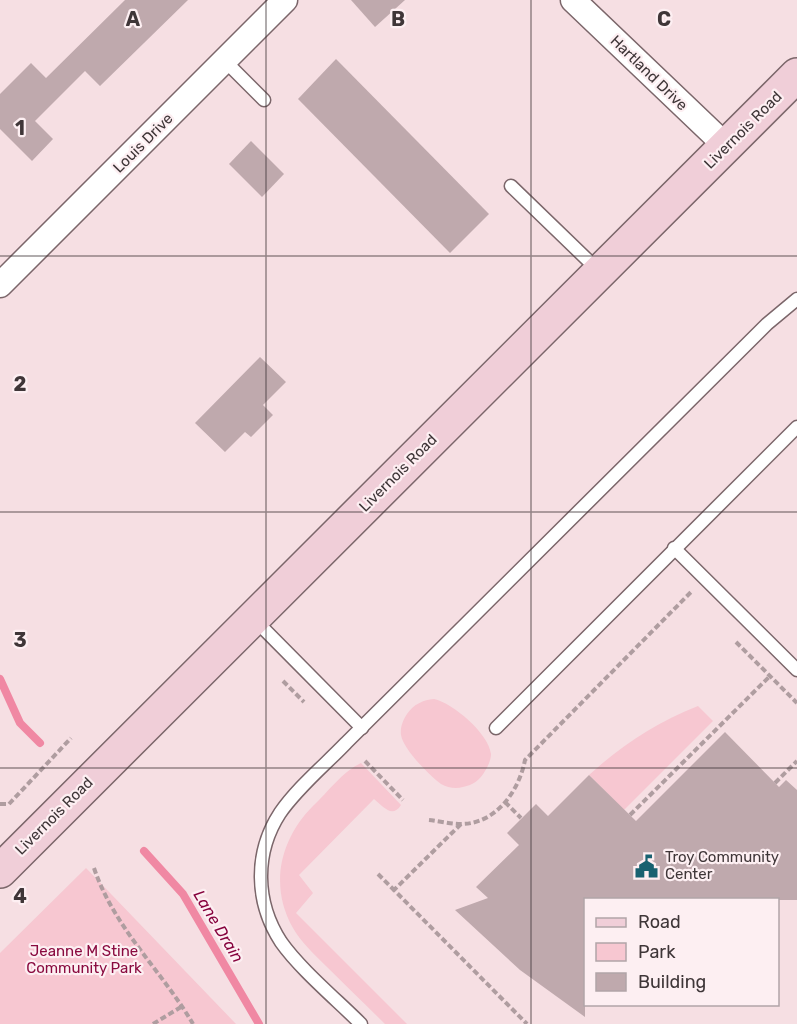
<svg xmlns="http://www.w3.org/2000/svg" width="797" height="1024" font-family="Rubik,sans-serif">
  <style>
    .green { fill: #f7c7d1 }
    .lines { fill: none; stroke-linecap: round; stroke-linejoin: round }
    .stream { stroke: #f088a3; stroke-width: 8 }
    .building { fill: #bfa9ad }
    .lane-casing { stroke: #7b666a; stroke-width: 15 }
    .street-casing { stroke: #7b666a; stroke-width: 27 }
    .secondary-casing { stroke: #7b666a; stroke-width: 36 }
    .path { stroke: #af9da0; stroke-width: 4; stroke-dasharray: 6 3; stroke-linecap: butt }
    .lane { stroke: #fff; stroke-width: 12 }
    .street { stroke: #fff; stroke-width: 24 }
    .secondary { stroke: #f0ced8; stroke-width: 33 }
    .grid { fill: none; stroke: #3f3638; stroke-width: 1.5; stroke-opacity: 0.55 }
    .labels { text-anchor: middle; stroke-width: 4.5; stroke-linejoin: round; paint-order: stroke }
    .street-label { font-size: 15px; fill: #3f3638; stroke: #fdeff2 }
    .poi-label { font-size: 15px; fill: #3f3638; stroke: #fdeff2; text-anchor: start }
    .park-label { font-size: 15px; fill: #8a0b40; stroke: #fdeff2 }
    .water-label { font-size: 16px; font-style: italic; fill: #86023d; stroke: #fdeff2 }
    .grid-label { font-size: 20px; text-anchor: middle; font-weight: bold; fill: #3f3638; stroke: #fdeff2; stroke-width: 4.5; stroke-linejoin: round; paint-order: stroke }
  </style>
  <rect width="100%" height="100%" fill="#f6dfe3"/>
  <g class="green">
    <path d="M 434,699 C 453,703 489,734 491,754 C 491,760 488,766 485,771 C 480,780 473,785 463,787 C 456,789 448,788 441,784 C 430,776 403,749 401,735 C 400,727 403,720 407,714 C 414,704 423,700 434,699 Z"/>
    <path d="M 698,706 L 713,721 L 624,810 L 589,775 C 622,745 657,722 698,706 Z"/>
    <path d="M 361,763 L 401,805 C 392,819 383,806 374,799 L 299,875 L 313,893 L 296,913 L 407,1024 L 385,1024 C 365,1004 345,985 326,966 C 314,954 301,942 293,928 C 269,886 280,839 313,806 C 328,792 342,772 361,763 Z"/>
    <polygon points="86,868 236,1024 0,1024 0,953"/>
  </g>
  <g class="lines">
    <g class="stream">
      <polyline points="0,679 20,723 40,743"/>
      <polyline points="144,851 183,894 259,1024"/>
    </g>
  </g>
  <g class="building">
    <polygon points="125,0 188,0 100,86 85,71 35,121 53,139 32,161 0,129 0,94 31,63 46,78"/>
    <polygon points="351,0 405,0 375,27"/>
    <polygon points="336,59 489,214 450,253 298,99"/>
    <polygon points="251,141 284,174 262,197 229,164"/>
    <polygon points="260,357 286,382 263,405 273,415 251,437 245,432 225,452 195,423"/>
    <polygon points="725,732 779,787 786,780 797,790 797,900 585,900 585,1017 520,970 455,910 488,898 476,887 519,845 507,833 536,804 548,816 589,775 636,821"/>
  </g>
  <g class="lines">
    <defs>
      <g id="lane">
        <polyline points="225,61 264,100"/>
        <polyline points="511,186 599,271"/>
        <polyline points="674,548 797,670"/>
        <polyline points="255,620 362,728"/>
        <polyline points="496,728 797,427"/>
        <path d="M 361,1024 C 337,1000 300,969 281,942 C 255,902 254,853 280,813 C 298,787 325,765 346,743 L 767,324 L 797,299"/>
      </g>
      <g id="street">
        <polyline points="573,0 726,146"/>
        <polyline points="0,285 285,0"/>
      </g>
      <polyline id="secondary" points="0,871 797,75"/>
    </defs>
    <use href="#lane" class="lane-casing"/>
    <use href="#street" class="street-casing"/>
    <use href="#secondary" class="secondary-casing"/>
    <g class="path">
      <polyline points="736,642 797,703"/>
      <polyline points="283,681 304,702"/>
      <polyline points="365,761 403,800"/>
      <polyline points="775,783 797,761"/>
      <polyline points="505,802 521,818"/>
      <polyline points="0,804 9,804 71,738"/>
      <polyline points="630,815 770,676"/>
      <path d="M 429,820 C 439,821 451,824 461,824 C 496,824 519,791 525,760 L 692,591"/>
      <polyline points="461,824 394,890 527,1024"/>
      <path d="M 94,868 C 114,928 162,971 193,1024"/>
      <polyline points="378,874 394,890"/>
      <polyline points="153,1024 181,1007"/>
    </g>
    <use href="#lane" class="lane"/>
    <use href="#street" class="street"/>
    <use href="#secondary" class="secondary"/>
  </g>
  <path class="grid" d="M 266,0 L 266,1024M 531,0 L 531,1024M 0,256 L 797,256M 0,512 L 797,512M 0,768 L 797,768"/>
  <defs>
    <symbol id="civic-bare" viewBox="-9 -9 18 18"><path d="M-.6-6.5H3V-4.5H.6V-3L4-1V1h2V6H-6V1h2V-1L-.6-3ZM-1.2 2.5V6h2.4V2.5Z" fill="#186170" stroke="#fdeff2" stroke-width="2.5" paint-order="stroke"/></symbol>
  </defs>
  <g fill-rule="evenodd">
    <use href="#civic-bare" x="630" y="850" width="33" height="33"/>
  </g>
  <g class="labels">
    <g class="street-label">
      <text transform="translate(649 73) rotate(44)" y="5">Hartland Drive</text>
      <text transform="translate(743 130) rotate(-45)" y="5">Livernois Road</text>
      <text transform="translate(143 143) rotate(-45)" y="5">Louis Drive</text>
      <text transform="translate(398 473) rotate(-45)" y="5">Livernois Road</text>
      <text transform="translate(54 816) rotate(-45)" y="5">Livernois Road</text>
    </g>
    <g class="poi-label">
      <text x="665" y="862">Troy Community<tspan x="665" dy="17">Center</tspan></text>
    </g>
    <g class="park-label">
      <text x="84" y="956">Jeanne M Stine<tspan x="84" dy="17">Community Park</tspan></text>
    </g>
    <g class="water-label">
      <text transform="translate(219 926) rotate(59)" y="6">Lane Drain</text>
    </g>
  </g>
  <g class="grid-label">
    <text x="133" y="26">A</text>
    <text x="398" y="26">B</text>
    <text x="664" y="26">C</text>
    <text x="20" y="135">1</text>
    <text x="20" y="391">2</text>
    <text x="20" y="647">3</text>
    <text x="20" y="903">4</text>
  </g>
  <rect x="584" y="898" width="195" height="108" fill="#fdeff2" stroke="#b1a5a8" stroke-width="1.5"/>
  <rect x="596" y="918" width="30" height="9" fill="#f0ced8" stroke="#b1a5a8" stroke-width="1.5"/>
  <text x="638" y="928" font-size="18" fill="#3f3638">Road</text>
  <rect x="596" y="943" width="30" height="18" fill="#f7c7d1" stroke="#b1a5a8" stroke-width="1.5"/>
  <text x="638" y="958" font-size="18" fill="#3f3638">Park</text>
  <rect x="596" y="973" width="30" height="18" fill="#bfa9ad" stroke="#b1a5a8" stroke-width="1.5"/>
  <text x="638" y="988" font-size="18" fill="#3f3638">Building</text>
</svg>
